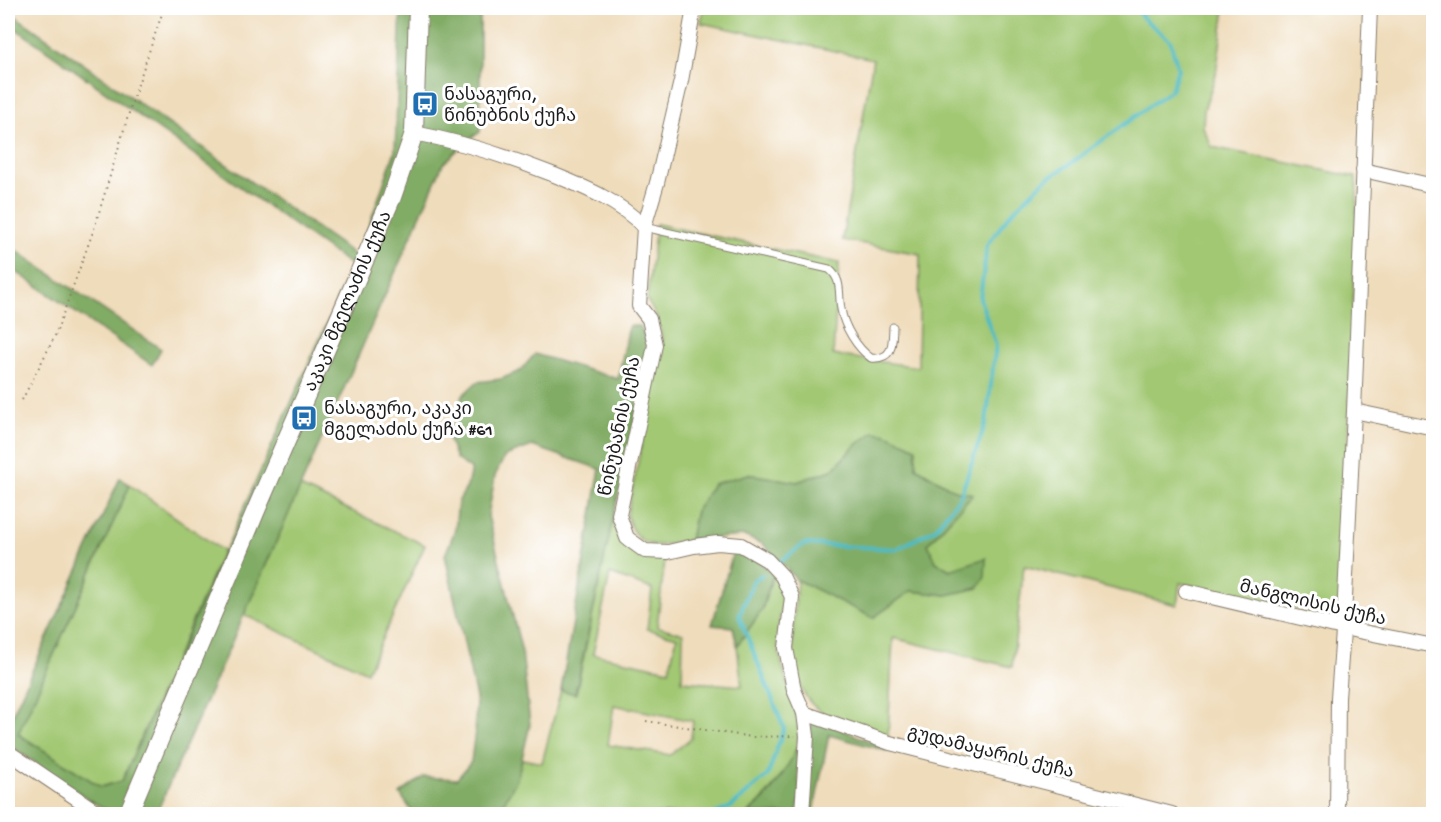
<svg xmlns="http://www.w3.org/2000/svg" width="1441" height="822" font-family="'Gochi Hand','Noto Sans Georgian',sans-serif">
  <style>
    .green { fill: #a2c873; stroke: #5f7248; stroke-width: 1.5; fill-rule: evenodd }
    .forest { fill: #81ac65; stroke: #4e6440; stroke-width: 1.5 }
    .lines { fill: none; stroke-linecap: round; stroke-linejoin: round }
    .stream { stroke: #4dbbc4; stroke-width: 4 }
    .lane-casing { stroke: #867c6c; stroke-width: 9 }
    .street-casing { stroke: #867c6c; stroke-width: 16 }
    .secondary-casing { stroke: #867c6c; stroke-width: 20 }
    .path { stroke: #867c6c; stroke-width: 2; stroke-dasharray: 1.5 4.5; stroke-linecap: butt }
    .lane { stroke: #fff; stroke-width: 7 }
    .street { stroke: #fff; stroke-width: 14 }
    .secondary { stroke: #fff; stroke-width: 18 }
    .labels { text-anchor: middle; stroke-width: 6; stroke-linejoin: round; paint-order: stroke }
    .poi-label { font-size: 18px; fill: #1c1c1c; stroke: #fff; text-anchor: start }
    .street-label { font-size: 18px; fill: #1c1c1c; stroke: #fff }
  </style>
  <rect width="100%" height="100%" fill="#fff"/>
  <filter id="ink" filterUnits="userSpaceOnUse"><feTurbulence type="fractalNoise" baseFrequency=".0167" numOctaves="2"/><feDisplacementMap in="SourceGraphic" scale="12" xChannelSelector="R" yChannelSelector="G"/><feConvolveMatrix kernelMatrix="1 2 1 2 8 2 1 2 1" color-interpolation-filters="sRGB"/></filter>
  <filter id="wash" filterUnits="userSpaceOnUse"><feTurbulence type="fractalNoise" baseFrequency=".008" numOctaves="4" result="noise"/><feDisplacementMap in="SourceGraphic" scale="24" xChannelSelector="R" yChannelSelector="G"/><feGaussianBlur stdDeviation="1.35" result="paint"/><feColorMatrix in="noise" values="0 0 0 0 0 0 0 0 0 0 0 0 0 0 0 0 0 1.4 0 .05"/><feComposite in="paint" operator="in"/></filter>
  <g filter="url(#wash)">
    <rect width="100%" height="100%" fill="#efdcbb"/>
    <g class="green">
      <path d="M 704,8 L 1225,8 L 1216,74 L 1204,110 L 1203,127 L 1212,147 L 1356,177 L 1357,194 L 1341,619 L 1180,583 L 1177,605 L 1024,566 L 1012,667 L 893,638 L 888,737 C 869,730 830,720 816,708 C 782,679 795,619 797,580 L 873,618 L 911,591 L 947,595 L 950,570 L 936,562 L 928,544 L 972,494 L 954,490 L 916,467 L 855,446 L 832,470 L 797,482 L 748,474 L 696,511 L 690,540 C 672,543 648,552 635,534 C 631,529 629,521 627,516 L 663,341 L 657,318 L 647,300 L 656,224 L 839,263 L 833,355 L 918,367 L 920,254 L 842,240 L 873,59 L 701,23 Z"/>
      <polygon points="130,485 223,551 122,781 101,787 18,734"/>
      <polygon points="300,487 425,545 367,672 244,615"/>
      <path d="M 613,517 C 623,548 633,556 665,558 L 657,627 L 683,633 L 682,681 L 742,686 L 737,646 L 762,610 L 773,574 C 792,600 775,617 778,645 C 781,677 806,717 796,749 C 793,761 784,771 777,781 C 768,793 758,807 746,814 L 497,814 L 517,779 L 522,759 L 542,763 L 561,690 L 576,694 ZM 610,574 L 652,589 L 647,629 L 677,637 L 669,670 L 593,654 ZM 614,705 L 693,721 L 691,738 L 670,755 L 608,745 Z"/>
    </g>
    <g class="forest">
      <polygon points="401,8 480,8 480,132 469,139 443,164 156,814 114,814 91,801 8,744 8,724 120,478 130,485 18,734 101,787 122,781 352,266 8,23 8,11 358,257 395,151"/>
      <polygon points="8,245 161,349 152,365 8,266"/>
      <polygon points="629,326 640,326 650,348 575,694 561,690 600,469 532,446 505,456 495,476 488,516 522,652 530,725 517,779 497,814 414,814 400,794 423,777 457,779 471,762 475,731 476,698 445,555 455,530 458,502 467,487 471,469 456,459 449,440 462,396 477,382 501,379 520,371 535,354 618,379"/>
      <polygon points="874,432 887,434 916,448 916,467 954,490 973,494 928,544 936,562 950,570 986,558 985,577 978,588 947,595 911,591 873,618 797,580 763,544 744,536 690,540 696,511 713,484 748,474 797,482 832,470 855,446"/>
      <polygon points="734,549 757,559 773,574 762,610 737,646 733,627 712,625"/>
      <polygon points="820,721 884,747 887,751 829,735 813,814 806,814 811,724"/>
      <path d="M 797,748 L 800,796 L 797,814 L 746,814 C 767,802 786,770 797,748 Z"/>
    </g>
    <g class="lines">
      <g class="stream">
        <polyline points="777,564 804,544 897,549 935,529 960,497 986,422 996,345 980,299 987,245 1010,214 1044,181 1073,162 1171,90 1178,69 1170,40 1144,19 1136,8"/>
        <polyline points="714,814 731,807 768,775 784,728 739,616 753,581 762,575"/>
      </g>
    </g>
  </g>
  <g filter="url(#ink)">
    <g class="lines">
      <defs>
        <path id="lane" d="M 644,227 L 829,269 C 843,280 838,294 841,309 C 844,327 857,348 871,358 C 894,360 892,344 893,327"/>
        <g id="street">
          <polyline points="694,8 681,81 657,183 644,227 639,306 649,319 655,345 619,515 627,538 645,551 668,552 694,546 718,543 741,545 767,560 782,576 792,597 786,648 794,690 804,713 807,736 802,814"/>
          <path d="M 414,133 C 462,142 506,156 552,174 C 584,187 619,201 644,227"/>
          <polyline points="1363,170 1434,186"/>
          <polyline points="1354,411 1434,428"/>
          <polyline points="1186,591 1343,628 1434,646"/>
          <polyline points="804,713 890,743 1172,814"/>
          <polyline points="8,752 100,814"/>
          <polyline points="1337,814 1338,698 1344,618 1354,411 1370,8"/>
        </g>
        <g id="secondary">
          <path id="s1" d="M 128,814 L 257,508 L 392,197 L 414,133 L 418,8"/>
        </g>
      </defs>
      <use href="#lane" class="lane-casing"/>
      <use href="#street" class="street-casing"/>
      <use href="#secondary" class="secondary-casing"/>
      <g class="path">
        <polyline points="22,400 55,336 94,229 135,93 164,8"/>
        <polyline points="646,721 752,737 795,736"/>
      </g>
      <use href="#lane" class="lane"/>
      <use href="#street" class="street"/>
      <use href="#secondary" class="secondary"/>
    </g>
  </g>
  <defs>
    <symbol id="bus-square" viewBox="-11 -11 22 22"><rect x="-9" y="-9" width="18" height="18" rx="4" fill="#1f6fb2" stroke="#fff"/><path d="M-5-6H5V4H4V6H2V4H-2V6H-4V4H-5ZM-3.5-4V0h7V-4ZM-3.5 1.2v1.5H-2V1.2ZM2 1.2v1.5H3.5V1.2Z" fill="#fff"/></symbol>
  </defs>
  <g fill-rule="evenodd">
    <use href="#bus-square" x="410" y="89" width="30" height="30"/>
    <use href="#bus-square" x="289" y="403" width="30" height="30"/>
  </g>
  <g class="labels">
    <g class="poi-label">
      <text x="444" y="100">ნასაგური,<tspan x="444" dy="21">წინუბნის ქუჩა</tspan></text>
      <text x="324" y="414">ნასაგური, აკაკი<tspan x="324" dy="21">მგელაძის ქუჩა #61</tspan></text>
    </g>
    <g class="street-label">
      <text dy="6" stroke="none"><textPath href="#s1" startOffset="558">აკაკი მგელაძის ქუჩა</textPath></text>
      <text transform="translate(619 426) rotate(-78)" y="6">წინუბანის ქუჩა</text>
      <text transform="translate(1313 602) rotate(13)" y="6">მანგლისის ქუჩა</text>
      <text transform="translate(991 751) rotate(14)" y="6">გუდამაყარის ქუჩა</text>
    </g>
  </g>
  <rect width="1441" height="822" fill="none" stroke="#fff" stroke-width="30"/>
</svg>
